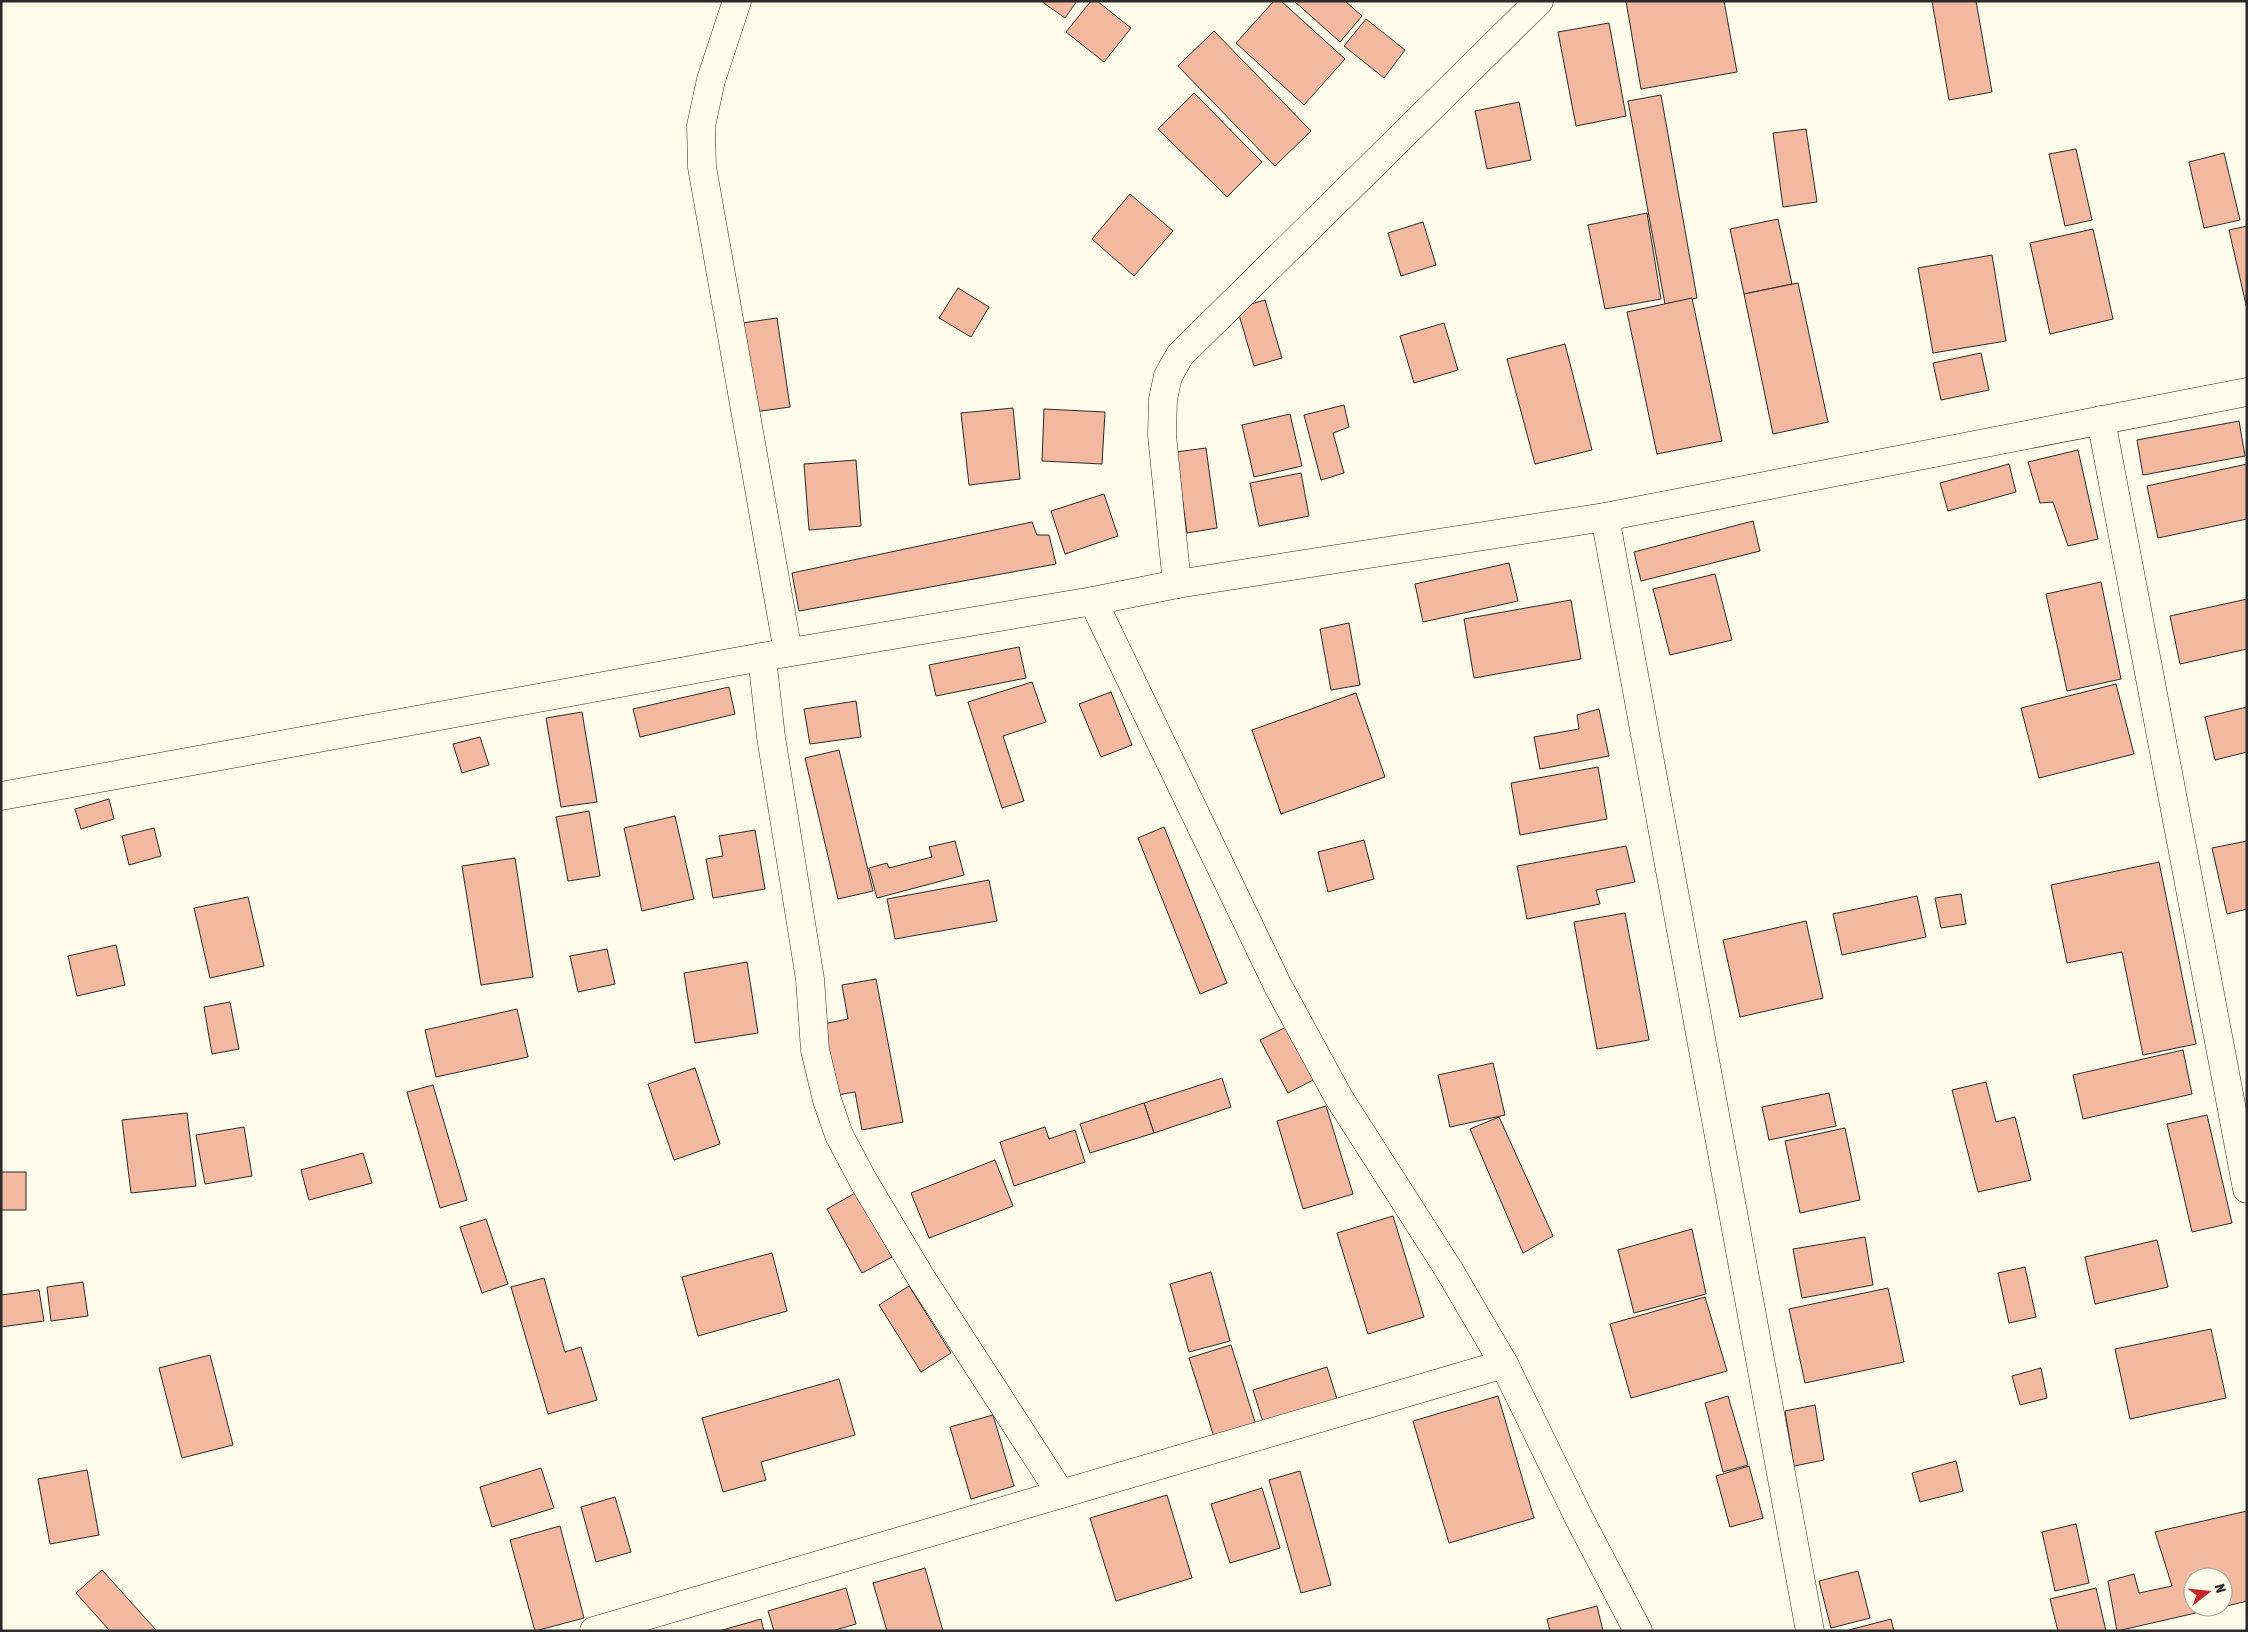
<svg xmlns="http://www.w3.org/2000/svg" width="2248" height="1632" font-family="'Asap Condensed',sans-serif">
  <style>
    .building { fill: #f2b8a0; stroke: #2b2b2b }
    .lines { fill: none; stroke-linecap: round; stroke-linejoin: round }
    .minor-casing { stroke: #2b2b2b; stroke-width: 29 }
    .minor { stroke: #fdfbea; stroke-width: 28 }
  </style>
  <rect width="100%" height="100%" fill="#fdfbea"/>
  <g class="building">
    <polygon points="1041,1 1077,1 1065,18"/>
    <polygon points="1091,1 1097,1 1131,28 1104,62 1066,32"/>
    <polygon points="1274,1 1281,1 1345,59 1304,105 1236,43"/>
    <polygon points="1294,1 1345,1 1362,16 1340,42"/>
    <polygon points="1626,1 1724,1 1737,72 1641,89"/>
    <polygon points="1932,1 1976,1 1992,92 1949,100"/>
    <polygon points="1366,19 1405,50 1384,78 1344,46"/>
    <polygon points="1609,23 1626,116 1576,126 1558,32"/>
    <polygon points="1214,31 1311,131 1275,166 1178,66"/>
    <polygon points="1194,93 1262,162 1227,197 1158,129"/>
    <polygon points="1661,95 1697,298 1665,304 1628,101"/>
    <polygon points="1519,102 1531,160 1487,169 1475,111"/>
    <polygon points="1806,129 1817,202 1783,207 1773,133"/>
    <polygon points="2076,149 2092,220 2065,226 2049,154"/>
    <polygon points="2224,153 2240,220 2204,228 2189,162"/>
    <polygon points="1130,194 1173,231 1134,276 1092,239"/>
    <polygon points="1647,213 1661,299 1605,309 1588,225"/>
    <polygon points="1778,219 1792,284 1744,294 1730,229"/>
    <polygon points="1423,222 1436,265 1401,276 1388,233"/>
    <polygon points="2247,226 2247,309 2229,230"/>
    <polygon points="2093,229 2113,319 2050,334 2030,243"/>
    <polygon points="1992,255 2006,341 1933,353 1918,268"/>
    <polygon points="1798,283 1828,422 1773,434 1744,294"/>
    <polygon points="958,288 989,307 971,337 939,318"/>
    <polygon points="1692,298 1722,441 1657,454 1627,312"/>
    <polygon points="1265,300 1282,358 1254,366 1237,308"/>
    <polygon points="777,318 790,407 754,412 742,323"/>
    <polygon points="1444,323 1458,370 1414,383 1400,336"/>
    <polygon points="1565,344 1592,450 1535,464 1507,359"/>
    <polygon points="1981,353 1989,390 1941,400 1933,363"/>
    <polygon points="1344,405 1349,427 1333,433 1344,473 1321,480 1304,415"/>
    <polygon points="1013,408 1020,479 969,485 961,413"/>
    <polygon points="1044,409 1105,412 1102,464 1042,461"/>
    <polygon points="1290,414 1302,466 1254,477 1242,425"/>
    <polygon points="2239,421 2245,456 2143,475 2137,440"/>
    <polygon points="1206,448 1217,528 1187,533 1176,452"/>
    <polygon points="2078,450 2098,539 2068,546 2053,502 2040,503 2028,462"/>
    <polygon points="856,460 861,526 809,530 804,464"/>
    <polygon points="2009,464 2016,492 1948,511 1940,483"/>
    <polygon points="2247,464 2247,519 2158,538 2147,486"/>
    <polygon points="1301,473 1309,516 1259,526 1250,483"/>
    <polygon points="1104,494 1118,536 1065,554 1051,511"/>
    <polygon points="1753,521 1760,551 1641,581 1634,552"/>
    <polygon points="1032,522 1037,535 1049,535 1056,564 799,611 792,573"/>
    <polygon points="1509,563 1518,601 1423,622 1415,584"/>
    <polygon points="1715,574 1732,640 1670,655 1653,589"/>
    <polygon points="2101,582 2121,679 2067,691 2046,594"/>
    <polygon points="2247,599 2247,649 2180,664 2170,616"/>
    <polygon points="1571,600 1581,659 1474,678 1464,619"/>
    <polygon points="1349,623 1360,685 1331,690 1320,629"/>
    <polygon points="1019,647 1026,678 936,696 929,665"/>
    <polygon points="1032,682 1046,722 1003,736 1024,801 1002,808 968,702"/>
    <polygon points="2116,684 2134,754 2039,778 2021,708"/>
    <polygon points="729,687 735,714 640,737 633,709"/>
    <polygon points="1111,692 1132,745 1101,757 1079,704"/>
    <polygon points="1356,693 1385,777 1281,814 1252,730"/>
    <polygon points="856,701 861,737 810,744 804,709"/>
    <polygon points="2247,707 2247,752 2215,760 2205,717"/>
    <polygon points="1599,709 1609,756 1540,769 1534,737 1579,729 1577,715"/>
    <polygon points="582,712 597,802 561,807 546,718"/>
    <polygon points="480,737 489,765 462,773 453,744"/>
    <polygon points="839,750 873,891 838,899 805,758"/>
    <polygon points="1598,767 1607,819 1520,835 1511,783"/>
    <polygon points="109,799 114,819 81,829 75,809"/>
    <polygon points="589,811 600,876 568,881 556,817"/>
    <polygon points="675,816 694,899 642,911 624,828"/>
    <polygon points="1164,827 1227,983 1200,994 1138,838"/>
    <polygon points="154,828 161,856 129,865 122,836"/>
    <polygon points="755,830 765,889 713,898 706,859 723,856 719,836"/>
    <polygon points="1364,840 1374,879 1328,892 1318,852"/>
    <polygon points="955,841 964,875 877,898 869,868 887,863 889,868 932,857 929,847"/>
    <polygon points="2247,841 2247,909 2227,914 2212,848"/>
    <polygon points="1626,846 1635,882 1596,890 1600,904 1527,919 1517,866"/>
    <polygon points="515,858 533,977 481,985 462,866"/>
    <polygon points="2159,862 2196,1044 2143,1055 2122,952 2067,963 2051,885"/>
    <polygon points="989,880 997,921 895,939 887,899"/>
    <polygon points="1961,894 1966,924 1941,928 1935,898"/>
    <polygon points="1917,896 1926,937 1842,955 1833,914"/>
    <polygon points="248,897 264,966 210,978 194,908"/>
    <polygon points="1625,913 1649,1040 1597,1049 1574,922"/>
    <polygon points="1806,921 1823,998 1740,1017 1723,940"/>
    <polygon points="116,945 125,985 77,996 68,956"/>
    <polygon points="607,949 615,984 578,992 570,956"/>
    <polygon points="747,962 758,1033 695,1043 684,973"/>
    <polygon points="876,979 903,1122 862,1130 855,1092 831,1096 818,1025 848,1019 842,985"/>
    <polygon points="230,1002 239,1049 212,1054 204,1007"/>
    <polygon points="517,1009 528,1057 436,1077 425,1030"/>
    <polygon points="1288,1026 1315,1079 1288,1093 1260,1040"/>
    <polygon points="2183,1050 2192,1094 2083,1119 2073,1075"/>
    <polygon points="1493,1063 1505,1115 1450,1127 1438,1075"/>
    <polygon points="695,1068 720,1144 674,1160 648,1084"/>
    <polygon points="1222,1078 1231,1107 1154,1133 1144,1103"/>
    <polygon points="1986,1082 1996,1122 2015,1117 2031,1180 1978,1192 1952,1090"/>
    <polygon points="433,1085 467,1200 440,1208 407,1092"/>
    <polygon points="1829,1093 1836,1126 1769,1140 1762,1107"/>
    <polygon points="1144,1103 1154,1133 1090,1153 1080,1124"/>
    <polygon points="1326,1106 1353,1194 1303,1209 1277,1121"/>
    <polygon points="187,1113 196,1186 131,1193 122,1120"/>
    <polygon points="2207,1115 2232,1223 2192,1232 2167,1124"/>
    <polygon points="1499,1117 1553,1236 1523,1253 1470,1129"/>
    <polygon points="244,1127 252,1176 205,1184 196,1135"/>
    <polygon points="1045,1127 1049,1139 1075,1130 1085,1162 1014,1186 1000,1142"/>
    <polygon points="1845,1128 1860,1200 1800,1213 1785,1141"/>
    <polygon points="363,1153 372,1183 309,1200 301,1170"/>
    <polygon points="995,1160 1013,1206 929,1238 911,1193"/>
    <rect x="1" y="1172" width="25" height="38"/>
    <polygon points="857,1192 892,1257 862,1273 827,1209"/>
    <polygon points="1393,1216 1424,1317 1368,1334 1337,1233"/>
    <polygon points="486,1219 508,1284 482,1293 460,1227"/>
    <polygon points="1692,1229 1706,1294 1634,1313 1618,1250"/>
    <polygon points="1865,1237 1873,1285 1802,1298 1793,1249"/>
    <polygon points="2157,1240 2168,1287 2095,1304 2085,1257"/>
    <polygon points="772,1253 787,1311 698,1336 682,1277"/>
    <polygon points="2025,1267 2036,1317 2009,1323 1998,1273"/>
    <polygon points="1211,1272 1230,1341 1189,1352 1170,1284"/>
    <polygon points="544,1278 565,1352 581,1347 597,1400 548,1414 511,1287"/>
    <polygon points="83,1282 88,1316 51,1321 47,1287"/>
    <polygon points="909,1286 951,1353 921,1372 879,1305"/>
    <polygon points="1888,1288 1904,1362 1805,1383 1789,1309"/>
    <polygon points="39,1290 44,1321 1,1327 1,1295"/>
    <polygon points="1705,1297 1727,1371 1631,1398 1610,1324"/>
    <polygon points="2211,1329 2226,1398 2130,1419 2115,1349"/>
    <polygon points="1231,1345 1256,1425 1214,1437 1189,1358"/>
    <polygon points="210,1355 233,1445 182,1458 159,1368"/>
    <polygon points="1327,1367 1337,1399 1263,1422 1253,1390"/>
    <polygon points="2041,1368 2047,1398 2020,1405 2012,1376"/>
    <polygon points="839,1379 855,1435 761,1462 766,1480 723,1492 702,1418"/>
    <polygon points="1498,1396 1534,1518 1449,1543 1413,1421"/>
    <polygon points="1728,1396 1748,1465 1723,1472 1705,1403"/>
    <polygon points="1815,1405 1824,1460 1794,1466 1785,1411"/>
    <polygon points="993,1415 1014,1486 971,1499 950,1427"/>
    <polygon points="1956,1461 1963,1491 1920,1502 1912,1473"/>
    <polygon points="1749,1466 1763,1518 1730,1527 1716,1476"/>
    <polygon points="541,1468 554,1508 492,1527 480,1487"/>
    <polygon points="87,1470 99,1535 50,1544 38,1479"/>
    <polygon points="1300,1471 1331,1585 1301,1593 1269,1480"/>
    <polygon points="1262,1488 1280,1548 1230,1563 1211,1504"/>
    <polygon points="1167,1495 1192,1578 1116,1601 1090,1518"/>
    <polygon points="615,1497 631,1552 596,1562 581,1507"/>
    <polygon points="2247,1511 2247,1601 2223,1607 2223,1577 2193,1577 2193,1607 2222,1607 2117,1631 2108,1581 2134,1574 2139,1593 2172,1586 2155,1532"/>
    <polygon points="2076,1524 2089,1583 2055,1591 2042,1532"/>
    <polygon points="560,1526 584,1618 535,1631 510,1540"/>
    <polygon points="925,1568 943,1631 887,1631 873,1583"/>
    <polygon points="102,1570 156,1630 155,1631 110,1631 76,1593"/>
    <polygon points="1858,1571 1870,1618 1831,1628 1819,1581"/>
    <polygon points="846,1588 856,1624 832,1631 774,1631 768,1611"/>
    <polygon points="2096,1588 2106,1631 2058,1631 2050,1599"/>
    <polygon points="1597,1606 1603,1631 1550,1631 1547,1619"/>
    <polygon points="761,1619 764,1631 719,1631"/>
    <polygon points="1891,1619 1894,1631 1845,1631"/>
  </g>
  <g class="lines">
    <defs>
      <g id="minor">
        <polyline points="737,1 711,80 701,126 702,167 788,652"/>
        <polyline points="2101,420 2247,1189"/>
        <polyline points="1605,517 1810,1631"/>
        <polyline points="1177,584 1162,435 1163,399 1168,376 1180,355 1539,1"/>
        <polyline points="1093,601 1278,986 1339,1098 1449,1270 1504,1364 1579,1518 1638,1631"/>
        <polyline points="762,657 771,737 810,979 815,1050 827,1100 839,1135 864,1182 920,1276 1061,1494"/>
        <polyline points="1,796 762,657 1093,601 1177,584 1605,517 2247,392"/>
        <polyline points="594,1631 1504,1364"/>
      </g>
    </defs>
    <use href="#minor" class="minor-casing"/>
    <use href="#minor" class="minor"/>
  </g>
  <rect width="2248" height="1632" fill="none" stroke="#2b2b2b" stroke-width="5"/>
  <g transform="translate(2208 1592) rotate(74)"><circle r="24" fill="#fdfbea" stroke="#a9a89e"/>
  <path d="M0-4L9 19L0 12L-9 19Z" fill="#c62828"/>
  <text y="-8" font-size="14" font-weight="bold" text-anchor="middle" fill="#2b2b2b">N</text>
  </g>
</svg>
